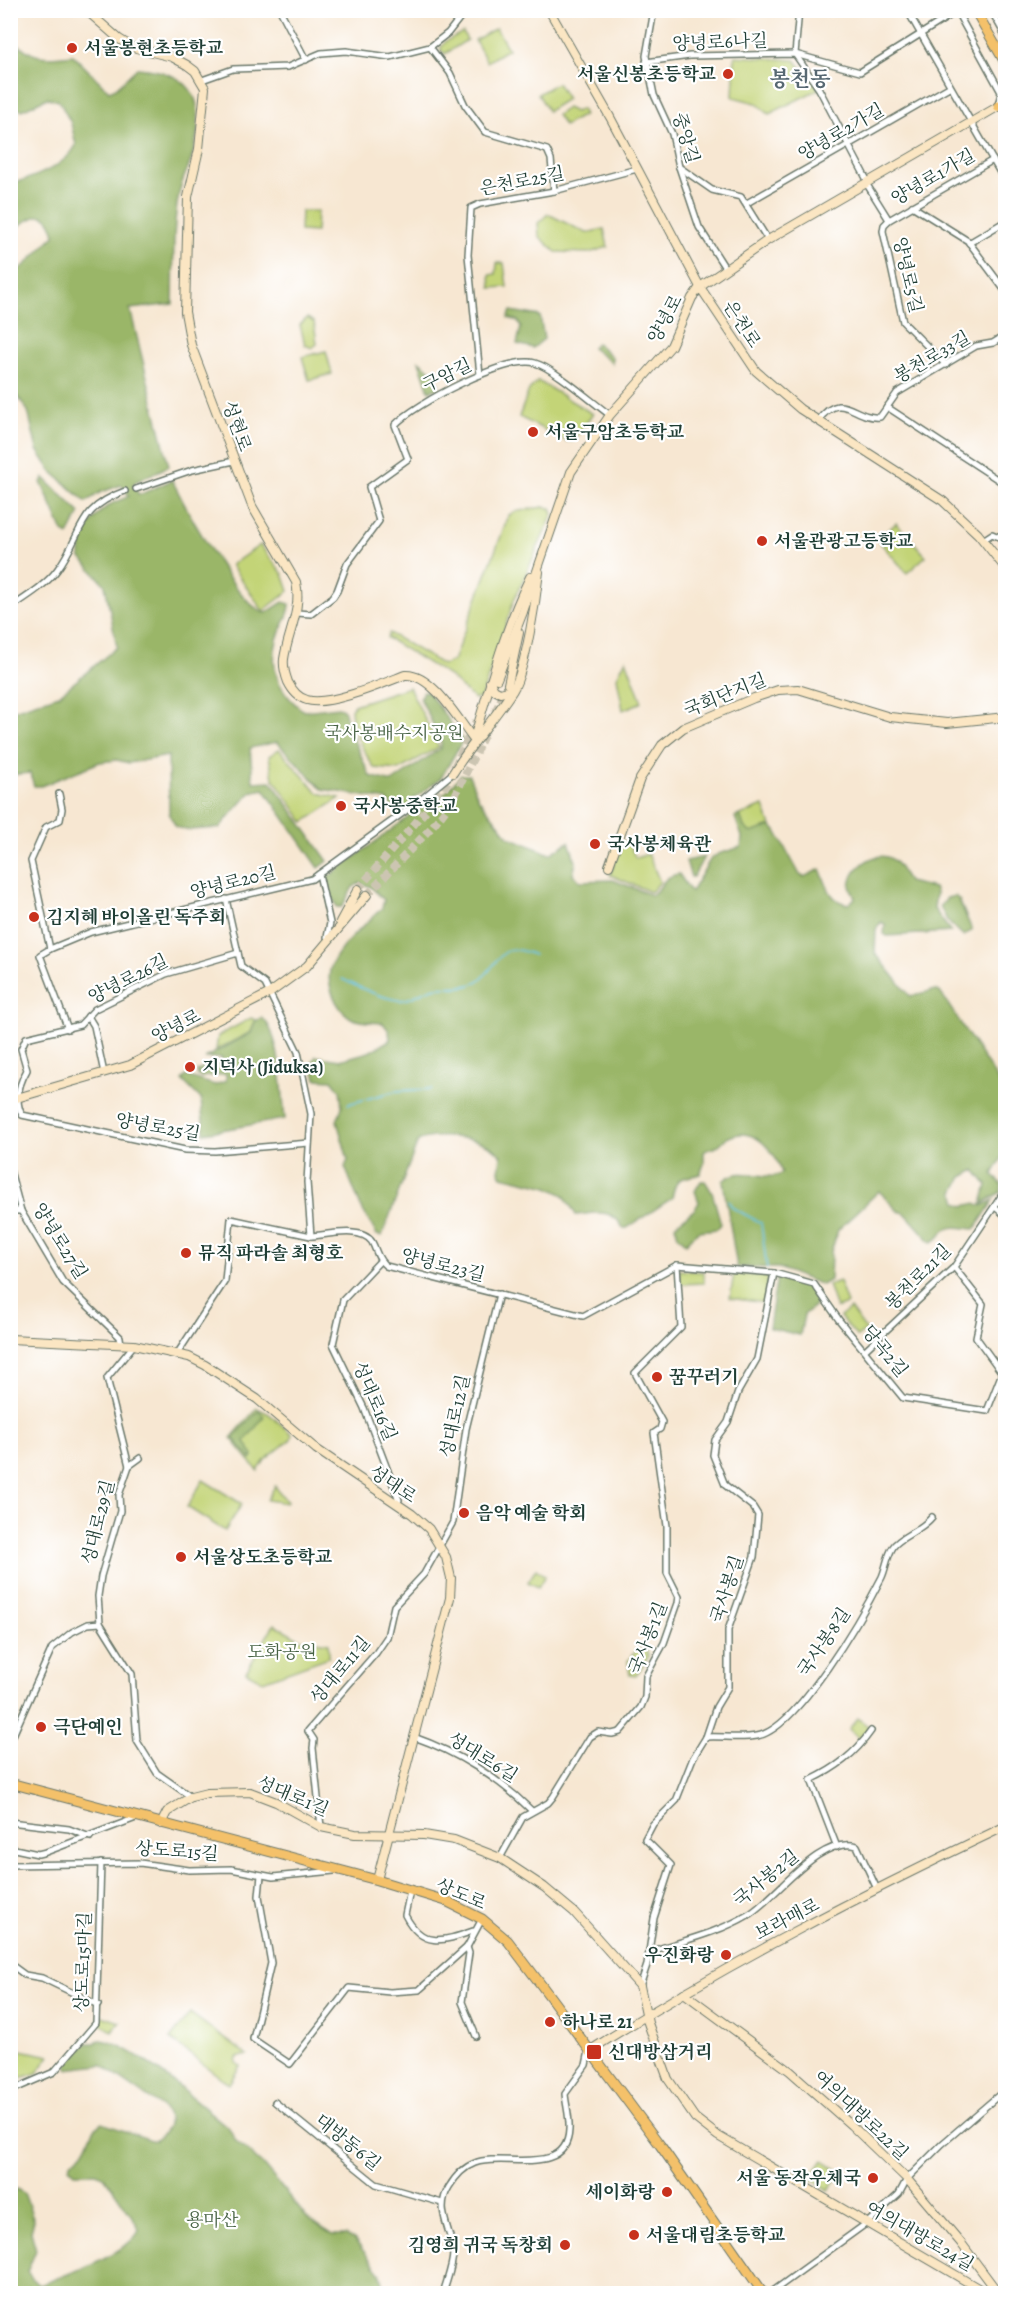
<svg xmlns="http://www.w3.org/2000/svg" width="1016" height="2304" font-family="Alegreya,'Noto Serif KR',serif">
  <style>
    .green { fill: #c3d477; stroke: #718856; stroke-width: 1.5 }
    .forest { fill: #9ab668; stroke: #5c7a4e; stroke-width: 1.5 }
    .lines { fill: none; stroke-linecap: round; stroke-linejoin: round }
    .stream { stroke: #68c5e6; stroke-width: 1.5 }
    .secondary-tunnel { stroke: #ccc5b2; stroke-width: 8; stroke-dasharray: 8 4; stroke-linecap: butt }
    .street-casing { stroke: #6b786b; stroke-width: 8 }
    .secondary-casing { stroke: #6b786b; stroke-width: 10 }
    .primary-casing { stroke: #6b786b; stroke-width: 11 }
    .street { stroke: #fff; stroke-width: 5 }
    .secondary { stroke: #fbe6c3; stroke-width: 8 }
    .primary { stroke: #f4c16a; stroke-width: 9 }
    .poi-dot { fill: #c8321e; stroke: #fff; stroke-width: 2 }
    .labels { text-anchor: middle; stroke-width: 4.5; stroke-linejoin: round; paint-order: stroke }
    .street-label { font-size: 18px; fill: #1f3d34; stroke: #fff }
    .poi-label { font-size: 18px; font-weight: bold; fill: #1f3d34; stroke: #fff; text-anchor: start }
    .park-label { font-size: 18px; fill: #486345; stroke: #fff }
    .quarter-label { font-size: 21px; font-weight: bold; fill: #576872; stroke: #fff }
  </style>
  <rect width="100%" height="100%" fill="#fff"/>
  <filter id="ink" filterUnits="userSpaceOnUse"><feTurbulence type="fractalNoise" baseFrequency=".0167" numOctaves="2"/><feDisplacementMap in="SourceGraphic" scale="12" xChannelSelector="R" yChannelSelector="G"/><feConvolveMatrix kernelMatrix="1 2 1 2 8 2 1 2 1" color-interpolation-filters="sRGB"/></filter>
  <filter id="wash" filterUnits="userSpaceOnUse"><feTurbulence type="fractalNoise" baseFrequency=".008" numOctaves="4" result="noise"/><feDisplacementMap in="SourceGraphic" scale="24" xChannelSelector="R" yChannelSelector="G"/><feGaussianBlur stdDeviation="1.35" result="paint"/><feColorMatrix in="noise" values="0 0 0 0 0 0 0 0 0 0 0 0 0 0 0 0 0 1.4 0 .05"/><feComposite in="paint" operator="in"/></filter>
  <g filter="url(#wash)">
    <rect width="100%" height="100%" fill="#f7e7d2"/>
    <g class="green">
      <polygon points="496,28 508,49 487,62 475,40"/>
      <polygon points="463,32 467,40 445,54 440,49 446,41"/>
      <polygon points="735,56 795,60 819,89 769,114 756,103 733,97"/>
      <polygon points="557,83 567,99 548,111 538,94"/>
      <polygon points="567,108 575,112 581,109 584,115 564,126 557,115"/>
      <polygon points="301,211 317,211 316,232 300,231"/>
      <polygon points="548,214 586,233 604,229 608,247 589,253 556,252 539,236 538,223"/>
      <polygon points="497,263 504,263 507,287 491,288 490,275 496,274"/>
      <polygon points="307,318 314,322 317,344 312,348 305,345 300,325"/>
      <polygon points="326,351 332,374 309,380 302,357"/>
      <polygon points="538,381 593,414 573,441 567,441 519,417 529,390"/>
      <polygon points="543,507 551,508 553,514 514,600 481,698 474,699 449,676 387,638 389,633 443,665 453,661 509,515 514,512"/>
      <polygon points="896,523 926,556 907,573 878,540"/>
      <polygon points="260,545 283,574 289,591 263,611 231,565"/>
      <polygon points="626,659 642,702 623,710 617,677"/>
      <path d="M 409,687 L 439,747 L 399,770 L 374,768 C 362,748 352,732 351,709 L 354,705 Z"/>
      <polygon points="279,749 318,793 340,798 304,822 273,778 269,756"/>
      <polygon points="764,806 771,826 751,833 744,827 740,815"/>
      <polygon points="623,841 627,841 636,858 648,854 660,882 651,892 610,875"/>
      <polygon points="251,1018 255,1020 251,1032 216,1050 218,1036"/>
      <polygon points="679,1270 704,1272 704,1283 681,1284"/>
      <polygon points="734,1274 768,1276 765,1303 730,1298"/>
      <polygon points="839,1281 847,1304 836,1308 828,1285"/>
      <polygon points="850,1309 866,1330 857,1337 840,1317"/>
      <polygon points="257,1408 269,1414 292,1434 291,1439 265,1460 258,1471 231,1438"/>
      <polygon points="203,1480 242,1504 225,1531 187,1507"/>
      <polygon points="275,1486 287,1502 286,1503 267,1500"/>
      <polygon points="536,1569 545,1576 538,1587 528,1582"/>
      <polygon points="274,1624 300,1639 329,1643 329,1657 263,1681 246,1672"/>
      <polygon points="645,1647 649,1656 636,1676 630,1675 628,1661 635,1651"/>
      <polygon points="858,1718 869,1727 859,1739 849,1729"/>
      <polygon points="190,2013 247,2055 237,2058 236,2063 240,2066 229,2084 170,2039"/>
      <polygon points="99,2015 120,2022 112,2031 98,2022"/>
      <polygon points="10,2044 16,2049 50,2056 37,2073 17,2079 11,2068"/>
      <polygon points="823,2160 841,2172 829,2190 810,2178"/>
    </g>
    <g class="forest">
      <path d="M 10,37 C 34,60 41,58 73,55 L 109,91 L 116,88 L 137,68 C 198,72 208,105 191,160 C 187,171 181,182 179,194 C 172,224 174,272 173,304 L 130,309 L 169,466 L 135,482 L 133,486 L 139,495 L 172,480 C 185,506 239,609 266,613 L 283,602 L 290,604 C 290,617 280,628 277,640 C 269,670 280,694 304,711 L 339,707 L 345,712 L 348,727 L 370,776 L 392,782 L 441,748 L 441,741 L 420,698 L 423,691 L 428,692 L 463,740 L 441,778 L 411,801 L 417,811 L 445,793 L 461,775 L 469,775 L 478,798 L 509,837 L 550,854 L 569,842 L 576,862 L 573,874 L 580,881 L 613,880 L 651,895 C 664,888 660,877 679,874 L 691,892 L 710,860 L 718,854 L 741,847 L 742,837 L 735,817 L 740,815 L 744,827 L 751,833 L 771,826 L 776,831 L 800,875 L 804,877 L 820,869 C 827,884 829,902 849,904 L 855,898 L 850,886 C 851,870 870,853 887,857 C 897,859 903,873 908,882 L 934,888 L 936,893 L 934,909 L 951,932 L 887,936 L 884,934 L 885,924 L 881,922 L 876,929 L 875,953 L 910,996 L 935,990 L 940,992 L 1005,1091 L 1005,1153 L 993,1174 L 1002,1185 L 1001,1192 L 982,1204 L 987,1185 L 975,1170 L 962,1177 L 954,1192 L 957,1203 L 964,1206 L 976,1203 L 982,1206 L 994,1200 L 975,1229 C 964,1229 952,1223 942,1233 C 938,1238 937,1240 931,1242 L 905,1213 L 898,1211 L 879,1191 L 838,1230 L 831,1252 L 830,1280 L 822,1285 L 779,1268 L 737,1267 L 723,1181 C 743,1163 766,1184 782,1173 C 775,1151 754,1124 727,1138 C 723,1140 720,1145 716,1147 C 711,1150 709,1147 704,1152 L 704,1164 L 700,1174 C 681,1180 677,1173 672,1198 L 627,1228 L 623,1228 C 613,1208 596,1213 576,1215 L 564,1195 L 548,1187 L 502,1176 L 499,1171 L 501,1156 C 489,1137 436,1132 418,1141 L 382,1236 L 377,1235 L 361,1207 L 345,1167 L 348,1160 L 337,1121 L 342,1107 L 340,1090 L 332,1080 L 316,1079 L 312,1063 L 316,1056 L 340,1060 L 369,1052 L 390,1040 L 389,1031 L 383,1023 C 373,1022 361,1023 351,1018 C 335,1008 324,981 332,964 C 342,943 365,925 382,908 L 384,900 L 371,887 L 360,883 L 353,887 L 342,907 L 337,907 L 325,883 L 328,877 L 411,815 L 406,806 L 397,812 L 387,800 L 322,789 L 277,742 L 250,748 L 253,782 L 271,781 L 328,861 L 319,868 L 264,789 L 251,792 L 219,828 L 188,830 L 176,827 L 169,813 L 168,756 L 129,763 L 117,760 L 100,762 L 41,786 L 34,786 L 30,773 L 11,775 L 11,711 L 59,695 L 117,647 L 105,585 L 80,557 C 79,536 93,515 111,504 C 117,500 123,500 129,496 L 122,485 L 101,492 L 86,502 L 51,471 L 37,450 L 28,411 L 11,387 L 11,275 L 25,265 L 55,235 C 47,200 26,222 11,231 L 11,183 C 32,179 66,166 76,145 L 71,123 L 59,101 L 47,98 L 22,110 L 11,107 Z"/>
      <polygon points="511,311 540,316 544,339 533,348 517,344 521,327 518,321 508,318"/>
      <polygon points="597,343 612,357 612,363 592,348"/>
      <polygon points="419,361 434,373 439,388 429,391"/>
      <polygon points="44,478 80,513 68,535 63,532 41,482"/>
      <polygon points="704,857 693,877 691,877 686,861"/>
      <polygon points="947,898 955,896 959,900 972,930 964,936 948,922 940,907"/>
      <path d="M 262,1018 C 281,1032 282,1095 285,1119 L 204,1133 L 201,1099 L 182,1080 L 186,1076 L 215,1085 L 226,1081 L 226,1074 L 202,1077 L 198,1076 L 197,1071 L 222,1061 L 222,1058 L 205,1058 L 251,1033 L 255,1021 Z"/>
      <polygon points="701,1181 705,1181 712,1192 721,1224 717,1229 698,1231 686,1243 678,1236 675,1225 695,1209 699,1202 695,1191"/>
      <polygon points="777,1276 812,1286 817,1297 815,1305 804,1315 800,1335 769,1328"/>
      <polygon points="259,1410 264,1417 245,1441 253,1456 251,1459 233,1438"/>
      <path d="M 100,2040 C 134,2043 201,2106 229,2128 L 236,2141 L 263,2165 L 307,2218 L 333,2235 L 346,2235 L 354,2239 L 380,2272 L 383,2283 L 378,2293 L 11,2293 L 11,2193 L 16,2189 L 24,2193 L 34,2220 L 31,2232 L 36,2250 L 27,2272 L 35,2282 L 40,2285 C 62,2276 132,2252 139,2230 L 137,2224 L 104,2176 L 96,2173 L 75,2173 L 69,2167 C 71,2159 77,2159 82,2153 C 91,2142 89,2131 102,2123 L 154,2141 C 167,2132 174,2121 163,2108 L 101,2065 L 67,2069 L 67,2064 L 87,2043 L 95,2043 Z"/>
    </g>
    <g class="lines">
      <g class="stream">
        <path d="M 342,979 C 356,986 388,1001 403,1000 C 416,998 425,988 438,987 C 449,986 465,989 475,983 C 501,968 495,938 534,955"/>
        <polyline points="348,1104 396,1091 432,1089"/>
        <polyline points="728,1201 733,1208 761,1223 767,1269"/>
      </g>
    </g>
  </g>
  <g filter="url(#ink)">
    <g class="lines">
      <g class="secondary-tunnel">
        <polyline points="495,712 507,687"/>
        <polyline points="358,889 443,791 476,721"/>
        <polyline points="367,895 431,828 453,800 486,731"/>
      </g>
      <defs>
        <g id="street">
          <polyline points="280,10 306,60"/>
          <polyline points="654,10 646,56 654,95 672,134 679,167 699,227 725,268"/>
          <polyline points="799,10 795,54 819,89 868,182"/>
          <polyline points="907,10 1006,183"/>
          <polyline points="956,10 1001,92 998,106"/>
          <polyline points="991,10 1006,37"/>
          <polyline points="430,47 450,73 465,105 485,132 547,150 551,159 554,191"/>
          <polyline points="646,62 690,56 795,54 860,72 959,10"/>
          <polyline points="202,80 233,69 288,67 321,53 346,51 390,57 430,47 448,33 466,10"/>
          <polyline points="679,167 712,190 741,197 768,240"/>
          <polyline points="866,183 889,220 884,225 883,231 903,322 946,365"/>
          <polyline points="747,203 949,87"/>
          <polyline points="912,206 968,241 1006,292"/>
          <polyline points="889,220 993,160"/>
          <polyline points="969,243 1006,221"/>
          <polyline points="480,375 468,255 471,208 480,204 554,191 637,169"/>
          <polyline points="887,407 1006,485"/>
          <path d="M 818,421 C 842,388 854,420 880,417 L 897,393 L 976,346 L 993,343 L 1006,335"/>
          <polyline points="136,489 192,470 234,461"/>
          <polyline points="983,540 992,534 1006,540"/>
          <path d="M 10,608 C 26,597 45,586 57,570 C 84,534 75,509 125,491"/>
          <path d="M 297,613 L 311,614 L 333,597 L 337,591 L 347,564 L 379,521 L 369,487 L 408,459 L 395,425 C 414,404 507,355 535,363 C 554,368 592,402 610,415"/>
          <polyline points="59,794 62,809 60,820 46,827 31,861 50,949 40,955 68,1029"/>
          <polyline points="414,805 453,773"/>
          <polyline points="319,874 330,923 327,937 330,939"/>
          <path d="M 226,899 L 241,966 L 265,984 L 298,1052 L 311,1114 L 307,1182 L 311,1236 C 327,1235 362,1226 372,1242 C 377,1251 377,1259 386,1266 L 583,1316 L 677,1265 L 774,1273 L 814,1284 L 839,1320 L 903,1398 L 987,1411 L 1002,1373"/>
          <polyline points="50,949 91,932 312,879 407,810"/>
          <path d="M 238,953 L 166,974 L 95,1009 L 80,1025 L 26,1038 L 21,1049 L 27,1070 C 19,1084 14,1100 22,1115 L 185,1150 L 215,1151 L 309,1143"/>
          <polyline points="88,1016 94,1026 104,1073"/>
          <polyline points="10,1170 21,1211 63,1282 120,1337 121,1345"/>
          <polyline points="995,1207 1006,1216"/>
          <polyline points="10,1211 21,1211"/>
          <polyline points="380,1261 343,1300 333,1344 364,1408 399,1500 397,1503"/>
          <polyline points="954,1267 983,1304 976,1337 1002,1373 1006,1375"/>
          <polyline points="134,1345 107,1378 129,1466 119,1495 120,1511 101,1576 98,1596 100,1623 132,1674 137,1741 157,1773 191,1797"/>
          <polyline points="865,1350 954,1267 1006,1189"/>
          <polyline points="177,1354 225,1281 231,1219 311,1236"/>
          <polyline points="129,1466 140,1458"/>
          <path d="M 414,1737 C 457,1752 499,1778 532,1811"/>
          <path d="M 706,1737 C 722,1736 741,1739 757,1736 C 798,1729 863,1614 882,1577 C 886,1568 887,1556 893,1547 C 899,1537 921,1531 932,1517"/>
          <polyline points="10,1742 52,1648 72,1632 88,1624 100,1623"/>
          <polyline points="10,1822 69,1829 90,1837"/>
          <polyline points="321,1827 313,1748 314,1740 308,1731 376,1653 387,1637 394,1606 424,1574 453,1522 466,1429 499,1294"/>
          <path d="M 837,1847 L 811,1780 C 836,1768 855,1754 871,1731"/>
          <polyline points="10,1848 38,1854 46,1852 136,1818"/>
          <polyline points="500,1858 523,1817 548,1803 553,1797 590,1737 598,1732 612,1734 620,1732 641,1707 645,1697 646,1676 664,1643 678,1603 679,1597 667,1573 667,1526 654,1433 660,1429 662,1422 635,1373 681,1327 677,1265"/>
          <polyline points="10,1865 140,1863 189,1870 231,1869 273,1877 334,1871"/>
          <polyline points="261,1875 259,1896 271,1963 253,2039 290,2064 349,1988 390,1992 419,1990 467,1947 482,1919"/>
          <path d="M 410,1891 L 405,1915 C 422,1948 442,1942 473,1931"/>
          <polyline points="467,1947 469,1953 462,2002 476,2036"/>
          <path d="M 649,1952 C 682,1941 718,1933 748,1915 C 777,1898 818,1835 857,1846 L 877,1889"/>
          <polyline points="10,1964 25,1975 42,1978 98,2005"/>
          <polyline points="640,1986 647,1965 654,1918 671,1865 645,1839 653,1824 676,1801 693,1758 706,1737 716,1707 728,1687 728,1630 754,1557 758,1515 753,1507 725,1485 713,1455 715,1440 728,1422 738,1392 757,1359 774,1273"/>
          <polyline points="10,2091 54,2072 96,2023 101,1863"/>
          <polyline points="275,2102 376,2184 442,2203"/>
          <path d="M 443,2294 C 446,2282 453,2266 453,2253 C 452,2229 434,2211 449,2187 C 455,2177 464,2167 475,2163 C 501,2152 567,2178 569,2130 C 570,2118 566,2105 565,2094 L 586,2065 L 589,2051"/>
          <polyline points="769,2294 867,2223 899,2194 907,2179 942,2144 1006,2089"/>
        </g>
        <g id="secondary">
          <path d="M 86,10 L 119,39 L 132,47 L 172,57 L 187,65 L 195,71 L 205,88 L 199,149 L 188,197 L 185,312 L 191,345 L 252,506 L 296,582 C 302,610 288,632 284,659 C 283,667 285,674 288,682 C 292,690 299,698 307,700 C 328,707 384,683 405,675 C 432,673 459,721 474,740"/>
          <polyline points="549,10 610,117 700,287 756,371 800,409 943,501 978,534 1006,569"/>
          <polyline points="497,679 523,612 571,472 610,415 671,346 692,298 700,287 768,240 1006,102"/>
          <polyline points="490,682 494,690 500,693 512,690"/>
          <polyline points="508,684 519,633"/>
          <path d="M 475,735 C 491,682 505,628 530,577"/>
          <path d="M 453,773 C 471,744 495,718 513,690 C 526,668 536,599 539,572"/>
          <polyline points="609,866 640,779 662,745 683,728 754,698 778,690 798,689 890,717 947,723 1006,717"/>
          <polyline points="340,922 358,889"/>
          <polyline points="10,1100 130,1065 270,993 307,966 367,895"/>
          <polyline points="10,1339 134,1345 189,1357 205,1365 257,1399 316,1449 412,1514 429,1529 446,1557 451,1578 450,1598 377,1880"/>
          <polyline points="161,1824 167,1812 191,1797 207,1793 250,1792 276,1802 321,1827 355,1834 424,1835 454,1840 500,1858 544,1887 574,1912 640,1986 648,2023 668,2079 695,2118 718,2136 983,2291"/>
          <polyline points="684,1993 790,2071 851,2125 907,2179 961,2243 999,2294"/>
          <path d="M 589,2051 C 722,1966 863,1894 1006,1826"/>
        </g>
        <g id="primary">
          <polyline points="975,10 1006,64"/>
          <polyline points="998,106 1006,107"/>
          <polyline points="10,1783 377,1880 446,1901 482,1919 508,1941 542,1986 660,2145 764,2294"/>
        </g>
      </defs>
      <use href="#street" class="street-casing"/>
      <use href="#secondary" class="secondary-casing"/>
      <use href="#primary" class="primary-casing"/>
      <use href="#street" class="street"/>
      <use href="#secondary" class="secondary"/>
      <use href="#primary" class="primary"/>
    </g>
  </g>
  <g class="poi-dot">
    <circle cx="72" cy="48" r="6"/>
    <circle cx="728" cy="74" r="6"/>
    <circle cx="533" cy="432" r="6"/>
    <circle cx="762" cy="541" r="6"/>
    <circle cx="341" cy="806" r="6"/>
    <circle cx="595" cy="844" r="6"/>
    <circle cx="34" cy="917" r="6"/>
    <circle cx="190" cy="1067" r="6"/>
    <circle cx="186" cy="1253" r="6"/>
    <circle cx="657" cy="1377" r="6"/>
    <circle cx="464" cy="1513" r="6"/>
    <circle cx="181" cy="1557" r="6"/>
    <circle cx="41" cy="1727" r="6"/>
    <circle cx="726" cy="1955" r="6"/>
    <circle cx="550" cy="2022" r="6"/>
    <rect x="586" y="2044" width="16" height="16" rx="3"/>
    <circle cx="873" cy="2178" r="6"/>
    <circle cx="667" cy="2192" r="6"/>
    <circle cx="634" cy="2235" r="6"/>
    <circle cx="565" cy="2245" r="6"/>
  </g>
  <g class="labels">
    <g class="street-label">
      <text transform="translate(720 42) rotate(-2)" y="6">양녕로6나길</text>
      <text transform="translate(841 132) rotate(-30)" y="6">양녕로2가길</text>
      <text transform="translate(686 138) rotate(73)" y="6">중앙길</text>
      <text transform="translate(933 177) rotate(-30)" y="6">양녕로1가길</text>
      <text transform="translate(522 181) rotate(-11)" y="6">은천로25길</text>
      <text transform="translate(908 275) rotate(77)" y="6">양녕로5길</text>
      <text transform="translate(665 319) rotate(-62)" y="6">양녕로</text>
      <text transform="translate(742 324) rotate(57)" y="6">은천로</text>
      <text transform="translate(932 357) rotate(-30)" y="6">봉천로33길</text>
      <text transform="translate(447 375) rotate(-26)" y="6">구암길</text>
      <text transform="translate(237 426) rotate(70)" y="6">성현로</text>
      <text transform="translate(725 695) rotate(-22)" y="6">국회단지길</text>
      <text transform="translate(233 882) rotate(-14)" y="6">양녕로20길</text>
      <text transform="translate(128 979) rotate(-27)" y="6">양녕로26길</text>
      <text transform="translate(176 1026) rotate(-27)" y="6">양녕로</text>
      <text transform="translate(158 1127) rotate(10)" y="6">양녕로25길</text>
      <text transform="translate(60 1241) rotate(58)" y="6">양녕로27길</text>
      <text transform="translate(443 1265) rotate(14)" y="6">양녕로23길</text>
      <text transform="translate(918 1277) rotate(-45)" y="6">봉천로21길</text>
      <text transform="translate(885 1351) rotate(51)" y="6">당곡2길</text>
      <text transform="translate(375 1401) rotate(67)" y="6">성대로16길</text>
      <text transform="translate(455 1416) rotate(-78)" y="6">성대로12길</text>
      <text transform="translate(393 1484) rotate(34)" y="6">성대로</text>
      <text transform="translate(98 1522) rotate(-76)" y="6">성대로29길</text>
      <text transform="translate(727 1589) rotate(-72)" y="6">국사봉길</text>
      <text transform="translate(648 1638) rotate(-69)" y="6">국사봉1길</text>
      <text transform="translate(824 1642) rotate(-56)" y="6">국사봉8길</text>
      <text transform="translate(340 1670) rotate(-50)" y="6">성대로11길</text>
      <text transform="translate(483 1757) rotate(32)" y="6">성대로6길</text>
      <text transform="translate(293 1796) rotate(23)" y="6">성대로1길</text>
      <text transform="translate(177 1851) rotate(4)" y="6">상도로15길</text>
      <text transform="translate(766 1878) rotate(-39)" y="6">국사봉2길</text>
      <text transform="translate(461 1894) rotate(23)" y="6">상도로</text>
      <text transform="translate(787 1919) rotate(-27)" y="6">보라매로</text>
      <text transform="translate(83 1962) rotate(-88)" y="6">상도로15마길</text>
      <text transform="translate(861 2115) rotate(43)" y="6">여의대방로22길</text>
      <text transform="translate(348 2142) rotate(39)" y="6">대방동6길</text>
      <text transform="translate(920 2236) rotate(30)" y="6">여의대방로24길</text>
    </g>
    <g class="poi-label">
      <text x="84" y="54">서울봉현초등학교</text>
      <text x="716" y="80" text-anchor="end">서울신봉초등학교</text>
      <text x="545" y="438">서울구암초등학교</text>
      <text x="774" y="547">서울관광고등학교</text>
      <text x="353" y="812">국사봉중학교</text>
      <text x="607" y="850">국사봉체육관</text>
      <text x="46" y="923">김지혜 바이올린 독주회</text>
      <text x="202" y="1073">지덕사 (Jiduksa)</text>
      <text x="198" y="1259">뮤직 파라솔 최형호</text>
      <text x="669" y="1383">꿈꾸러기</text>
      <text x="476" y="1519">음악 예술 학회</text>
      <text x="193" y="1563">서울상도초등학교</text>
      <text x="53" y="1733">극단예인</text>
      <text x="714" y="1961" text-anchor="end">우진화랑</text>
      <text x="562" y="2028">하나로 21</text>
      <text x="608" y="2058">신대방삼거리</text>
      <text x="861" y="2184" text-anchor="end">서울 동작우체국</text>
      <text x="655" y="2198" text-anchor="end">세이화랑</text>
      <text x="646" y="2241">서울대림초등학교</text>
      <text x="553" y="2251" text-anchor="end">김영희 귀국 독창회</text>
    </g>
    <g class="park-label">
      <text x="394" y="739">국사봉배수지공원</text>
      <text x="282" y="1658">도화공원</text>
      <text x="212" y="2226">용마산</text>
    </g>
    <g class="quarter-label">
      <text x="800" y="86">봉천동</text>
    </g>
  </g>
  <rect width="1016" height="2304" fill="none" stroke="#fff" stroke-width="36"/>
</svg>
